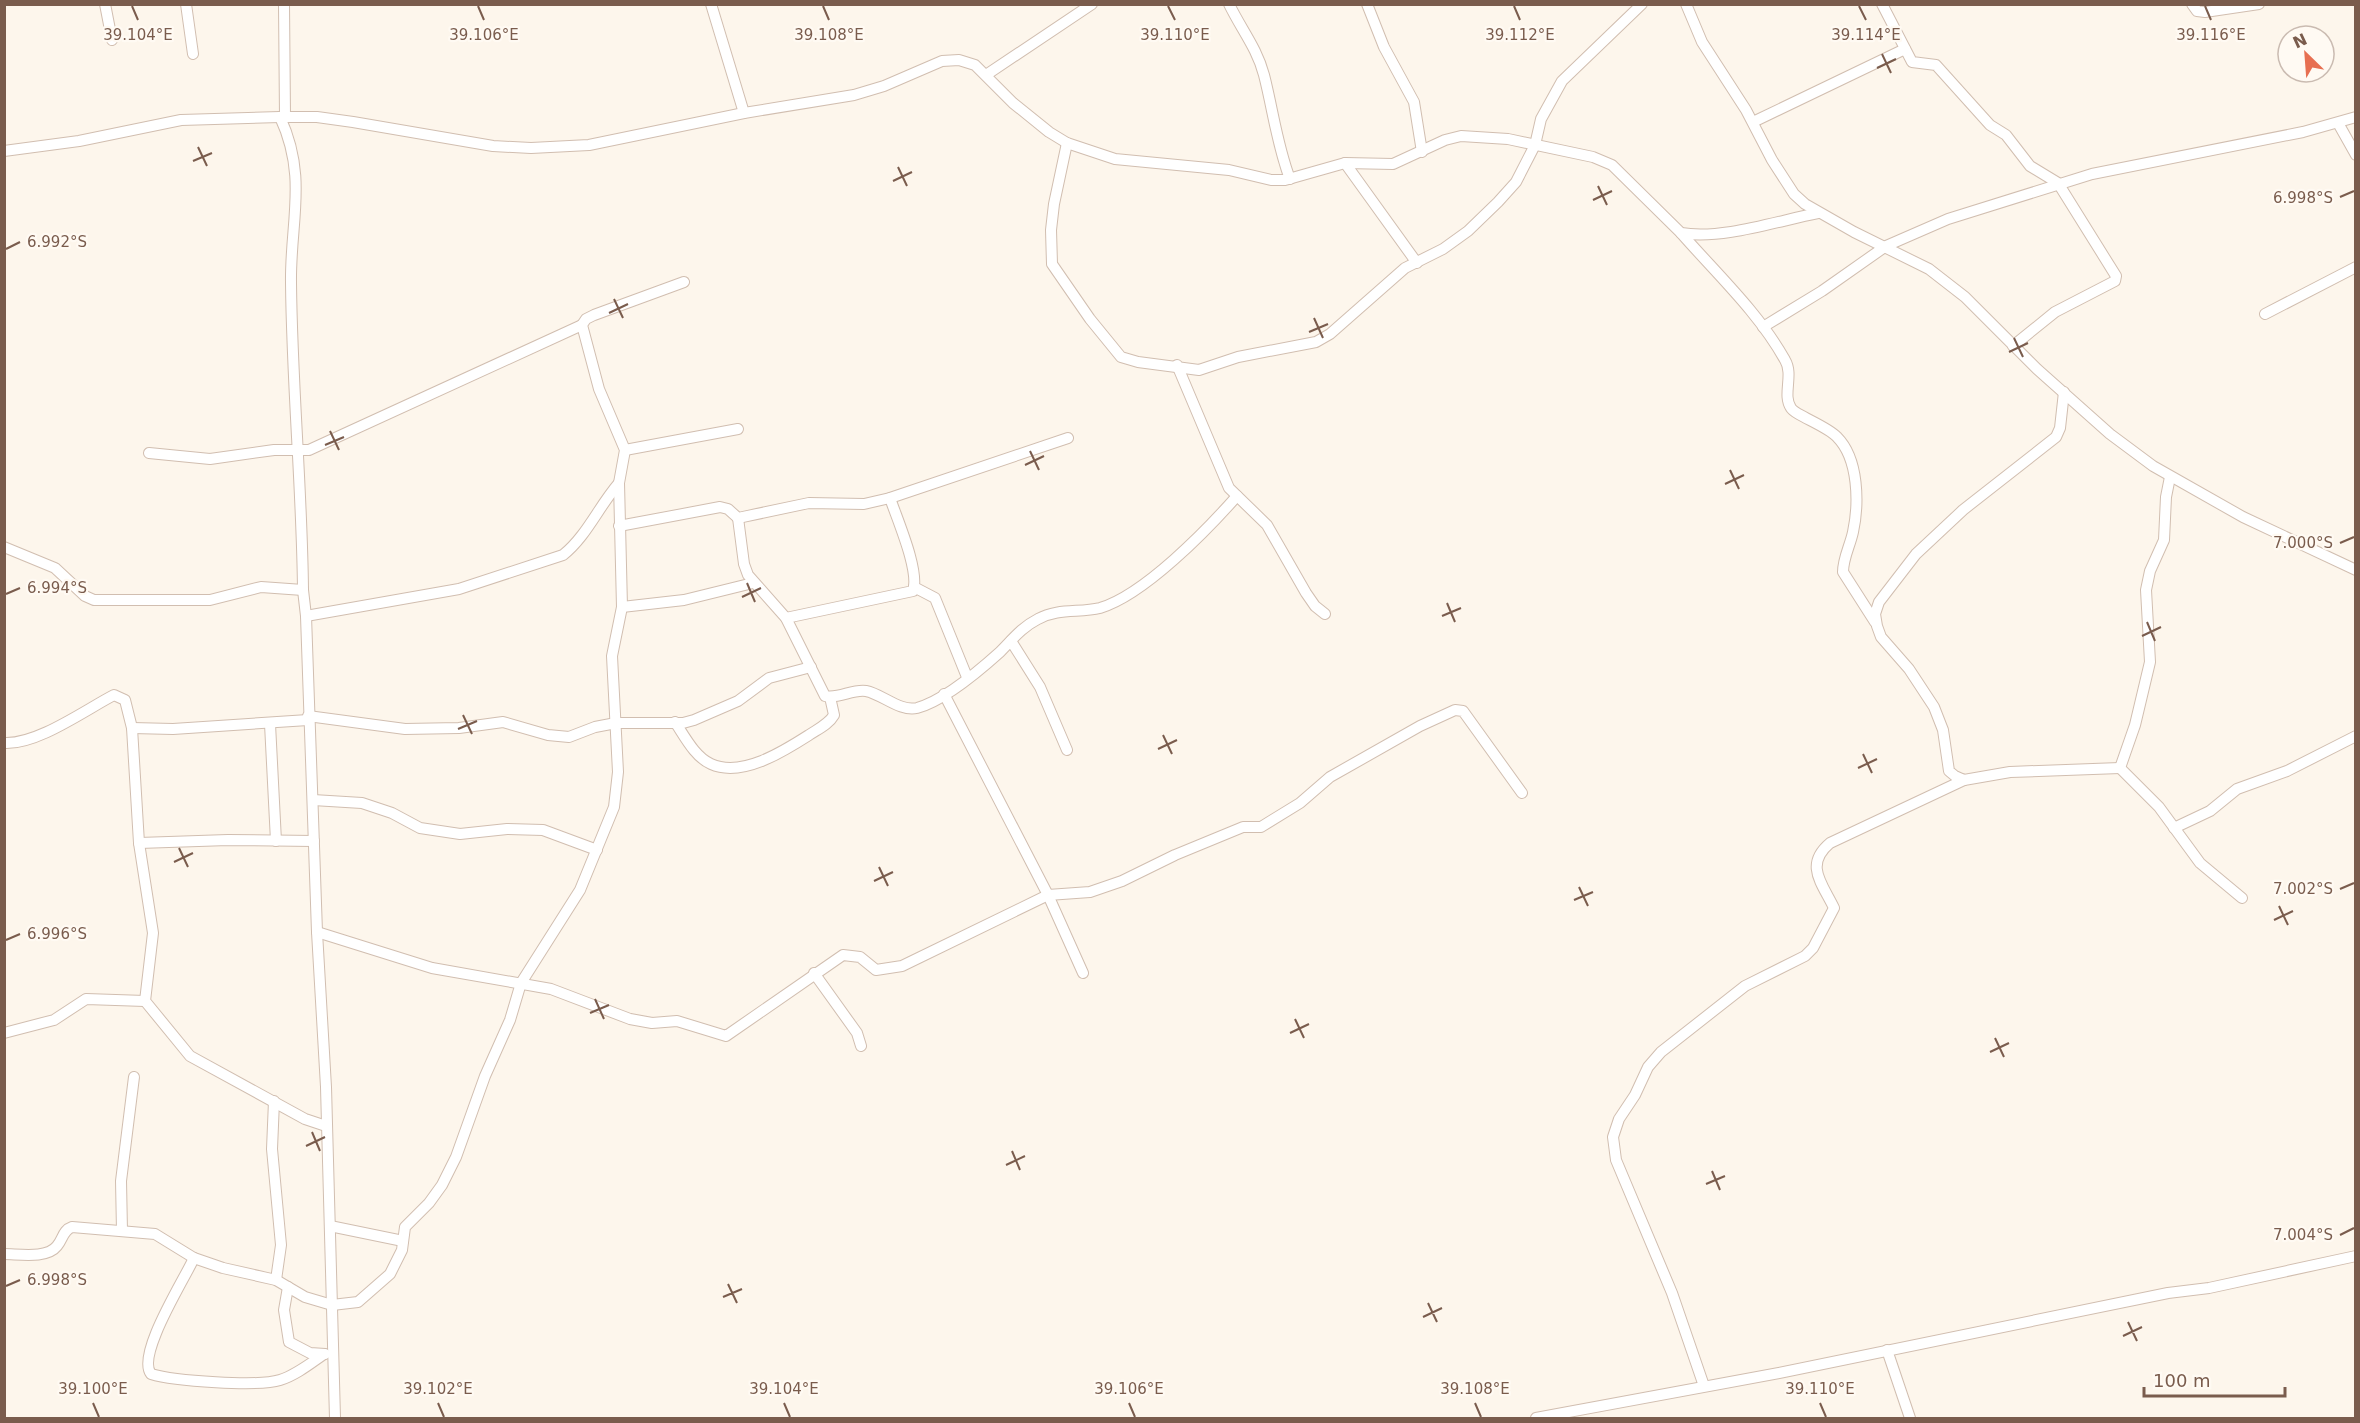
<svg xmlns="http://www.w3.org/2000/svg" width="2360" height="1423" font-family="'DejaVu Sans',sans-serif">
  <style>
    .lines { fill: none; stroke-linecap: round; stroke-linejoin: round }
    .street-casing { stroke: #d1beb0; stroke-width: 12 }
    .street { stroke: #fff; stroke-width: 10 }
    .ticks { fill: none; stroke: #7a5c4d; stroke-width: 2 }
    .ticks-label { font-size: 15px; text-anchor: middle; fill: #7a5c4d; stroke: #fffaf3; stroke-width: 4.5; stroke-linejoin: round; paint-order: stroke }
  </style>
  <rect width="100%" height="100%" fill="#fdf6ec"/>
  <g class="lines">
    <defs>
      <g id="street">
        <polyline points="105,4 112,40"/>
        <polyline points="186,4 193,54"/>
        <polyline points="284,4 285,117"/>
        <polyline points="711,4 744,113"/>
        <path d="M 1229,4 C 1241,29 1257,48 1264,75 C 1273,110 1277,145 1290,179"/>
        <polyline points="1367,4 1384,47 1414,102 1422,152"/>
        <polyline points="1686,4 1702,42 1746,110 1772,160 1794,194 1805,204 1854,232 1929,269 1965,297 2037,369 2110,434 2153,466 2243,517 2356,570"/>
        <polyline points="1882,4 1912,62 1936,65 1990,125 2006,135 2030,166 2058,183 2116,276 2115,281 2055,312 2013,346"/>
        <polyline points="2192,4 2197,11 2205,12 2259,4"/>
        <polyline points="986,75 1092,4"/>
        <path d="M 280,117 C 308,177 290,222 291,283 C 292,386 302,488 303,590 L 306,616 L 317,932 L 326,1087 L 335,1418"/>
        <polyline points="1753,122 1905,49"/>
        <polyline points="2338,123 2356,155"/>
        <polyline points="1067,143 1054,204 1051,230 1052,264 1090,319 1121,357 1138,362 1199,370 1238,357 1316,342 1330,334 1405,268 1443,249 1468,231 1498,202 1516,182 1535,145 1541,119 1562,81 1642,4"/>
        <path d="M 4,151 L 79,141 L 181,120 L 280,117 L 317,117 L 353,122 L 493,146 L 531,148 L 589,145 L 744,113 L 854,95 L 884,86 L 942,61 L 959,60 L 975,65 L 1013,103 L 1049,132 L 1067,143 L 1115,159 L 1229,170 L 1271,180 L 1285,180 L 1345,163 L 1393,164 L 1445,140 L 1461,136 L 1508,139 L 1593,157 L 1612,165 L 1681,233 C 1722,240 1777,221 1818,213"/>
        <polyline points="1345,163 1417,263"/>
        <path d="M 1681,233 C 1716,273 1759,313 1785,360 C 1794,375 1782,395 1791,408 C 1795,415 1827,426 1837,437 C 1859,459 1859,504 1853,532 C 1850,546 1843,558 1843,572 L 1875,622"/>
        <polyline points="2265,314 2356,267"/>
        <polyline points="1763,327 1822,291 1886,246 1948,219 2092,174 2303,132 2356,117"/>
        <polyline points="1177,365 1229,488 1267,525 1306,593 1315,606 1325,614"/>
        <polyline points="2064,392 2060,428 2056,437 1963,510 1916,554 1879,602 1875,614 1877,626 1881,637 1909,669 1934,707 1943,730 1949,771 1955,776 1964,780 2010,772 2120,768"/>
        <polyline points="625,450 738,429"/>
        <polyline points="149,453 210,459 274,450 309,450 582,325"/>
        <polyline points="2170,477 2166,497 2164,540 2150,571 2146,590 2150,662 2135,725 2120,768 2159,807 2200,863 2242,898"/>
        <path d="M 738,518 L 744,564 L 748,575 L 786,618 L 825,696 C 839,699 852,689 866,691 C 882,694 900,712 917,708 C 943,701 980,670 1000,652 C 1012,640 1022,627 1038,619 C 1058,608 1079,613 1100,608 C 1144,595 1207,530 1237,496"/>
        <polyline points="619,526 720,507 728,509 738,518 809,503 864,504 890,498 1068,438"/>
        <polyline points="4,547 55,568 85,596 94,600 210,600 261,587 303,590"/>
        <polyline points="914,587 935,598 967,677"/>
        <polyline points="622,607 684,600 753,583"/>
        <path d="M 306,616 L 459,589 L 563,555 C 586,537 599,506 619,483"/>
        <path d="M 786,618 L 913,591 C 920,571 897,519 890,498"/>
        <polyline points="1011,641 1040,687 1067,750"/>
        <polyline points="944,694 1048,895 1083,973"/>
        <polyline points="308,716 405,729 459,728 503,722 548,735 569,737 595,727 616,723 683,723 694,720 738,701 769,678 811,667"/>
        <path d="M 675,722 C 685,737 695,757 711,764 C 742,778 784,751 809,735 C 818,729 829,724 834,715 L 830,697"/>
        <polyline points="270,724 276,841"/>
        <polyline points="132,728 173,729 308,720"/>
        <path d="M 4,743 C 37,745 85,710 114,695 L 125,700 L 132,728 L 139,843 L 153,933 L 145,1001 L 190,1056 L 305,1119 L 326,1126"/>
        <polyline points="313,800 362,803 392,813 420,828 460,834 507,829 543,830 597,850"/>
        <polyline points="2174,828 2210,811 2237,789 2287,771 2356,736"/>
        <polyline points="139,843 228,840 314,841"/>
        <polyline points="317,932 432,968 551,989 630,1019 652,1023 677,1021 726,1036 843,955 860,957 876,970 902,966 1048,895 1090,892 1122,881 1175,855 1243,827 1261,827 1300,803 1330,777 1420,726 1455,710 1463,711 1522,793"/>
        <polyline points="814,973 857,1033 861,1046"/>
        <polyline points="4,1033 54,1020 86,999 145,1001"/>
        <polyline points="274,1101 272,1149 281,1245 276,1280"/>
        <polyline points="330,1226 403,1241"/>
        <polyline points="122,1231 121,1181 134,1077"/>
        <path d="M 4,1254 C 19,1254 47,1259 57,1246 C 63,1239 63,1230 72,1227 L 155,1234 L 194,1258 L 223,1268 L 276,1280 L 305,1297 L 332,1305 L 358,1302 L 390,1274 L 402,1250 L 405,1227 L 429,1203 L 442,1185 L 456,1157 L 485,1076 L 510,1020 L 521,983 L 580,890 L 614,807 L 618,772 L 612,656 L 622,607 L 619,483 L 625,450 L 599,389 L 582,325 L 586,319 L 594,315 L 684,282"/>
        <path d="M 194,1258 C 184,1280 136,1355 151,1374 C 174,1381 258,1387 280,1380 C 296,1375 311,1363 324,1354"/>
        <polyline points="288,1287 284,1310 289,1342 310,1353 325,1354"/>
        <polyline points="1887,1350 1910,1418"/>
        <path d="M 1704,1386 L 1672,1293 L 1616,1160 L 1613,1137 L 1619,1119 L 1635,1095 L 1648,1067 L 1661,1052 L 1745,986 L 1805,956 L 1813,948 L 1834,908 C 1822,883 1804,865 1830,843 L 1964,780"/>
        <polyline points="1536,1418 1779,1373 2168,1293 2209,1288 2356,1256"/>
      </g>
    </defs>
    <use href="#street" class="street-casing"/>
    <use href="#street" class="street"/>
  </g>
  <path class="ticks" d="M 132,6 L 138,20M 478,6 L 484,20M 823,6 L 829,20M 1168,6 L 1175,20M 1514,6 L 1520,20M 1859,6 L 1866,20M 2205,6 L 2211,20M 1882,54 L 1891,73M 1877,68 L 1896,59M 198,147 L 207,166M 193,161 L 212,153M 898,167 L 907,186M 893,181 L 912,172M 1598,186 L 1607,205M 2340,197 L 2354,191M 1593,200 L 1612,191M 6,249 L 20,242M 614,299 L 623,318M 609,313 L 628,304M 1314,318 L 1323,338M 1309,332 L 1328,324M 2014,338 L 2023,357M 2009,352 L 2028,343M 330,431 L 339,450M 325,445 L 344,437M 1030,451 L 1039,470M 1025,465 L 1044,456M 1730,470 L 1739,489M 1725,484 L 1744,475M 2340,543 L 2354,537M 747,583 L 755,602M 6,594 L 20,588M 742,597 L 761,588M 1447,603 L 1455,622M 1442,616 L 1461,608M 2147,622 L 2155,641M 2142,636 L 2161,627M 463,715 L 472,734M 458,729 L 477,721M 1163,735 L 1172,754M 1158,749 L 1177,740M 1863,754 L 1872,773M 1858,768 L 1877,759M 179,848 L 188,867M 174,862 L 193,853M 879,867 L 888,886M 874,881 L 893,872M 1579,887 L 1588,906M 2340,889 L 2354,883M 1574,900 L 1593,892M 2279,906 L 2288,925M 2274,920 L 2293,911M 6,940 L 20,934M 595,999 L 604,1019M 590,1013 L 609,1005M 1295,1019 L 1304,1038M 1290,1033 L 1309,1024M 1995,1038 L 2004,1057M 1990,1052 L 2009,1043M 312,1132 L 320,1151M 306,1146 L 325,1137M 1012,1151 L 1020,1170M 1006,1165 L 1025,1156M 1712,1171 L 1720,1190M 1706,1184 L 1725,1176M 2340,1235 L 2354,1228M 728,1284 L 737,1303M 6,1286 L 20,1280M 723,1297 L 742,1289M 1428,1303 L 1437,1322M 1423,1317 L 1442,1308M 2128,1322 L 2137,1341M 2123,1336 L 2142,1327M 93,1403 L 99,1417M 438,1403 L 444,1417M 784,1403 L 790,1417M 1129,1403 L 1135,1417M 1475,1403 L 1481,1417M 1820,1403 L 1826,1417"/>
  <g class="ticks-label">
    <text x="138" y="40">39.104°E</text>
    <text x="484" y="40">39.106°E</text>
    <text x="829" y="40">39.108°E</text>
    <text x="1175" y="40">39.110°E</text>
    <text x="1520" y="40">39.112°E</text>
    <text x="1866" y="40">39.114°E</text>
    <text x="2211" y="40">39.116°E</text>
    <text x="2303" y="203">6.998°S</text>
    <text x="57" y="247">6.992°S</text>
    <text x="2303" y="548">7.000°S</text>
    <text x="57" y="593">6.994°S</text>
    <text x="2303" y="894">7.002°S</text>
    <text x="57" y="939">6.996°S</text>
    <text x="2303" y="1240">7.004°S</text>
    <text x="57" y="1285">6.998°S</text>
    <text x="93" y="1394">39.100°E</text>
    <text x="438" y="1394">39.102°E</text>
    <text x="784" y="1394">39.104°E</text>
    <text x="1129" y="1394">39.106°E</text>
    <text x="1475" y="1394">39.108°E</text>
    <text x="1820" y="1394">39.110°E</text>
  </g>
  <rect width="2360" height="1423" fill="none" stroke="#7a5c4d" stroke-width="12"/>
  <g transform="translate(2306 54) rotate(335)"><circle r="28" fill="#fffaf3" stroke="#cabbb1" stroke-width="1.5"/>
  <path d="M0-4.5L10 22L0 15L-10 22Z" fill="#e76f51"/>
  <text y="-9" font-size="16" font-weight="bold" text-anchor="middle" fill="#7a5c4d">N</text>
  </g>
  <path d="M2144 1387v9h141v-9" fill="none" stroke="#7a5c4d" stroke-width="3"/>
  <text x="2153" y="1387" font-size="18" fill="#7a5c4d" stroke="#fffaf3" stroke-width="4.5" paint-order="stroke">100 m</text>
</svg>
